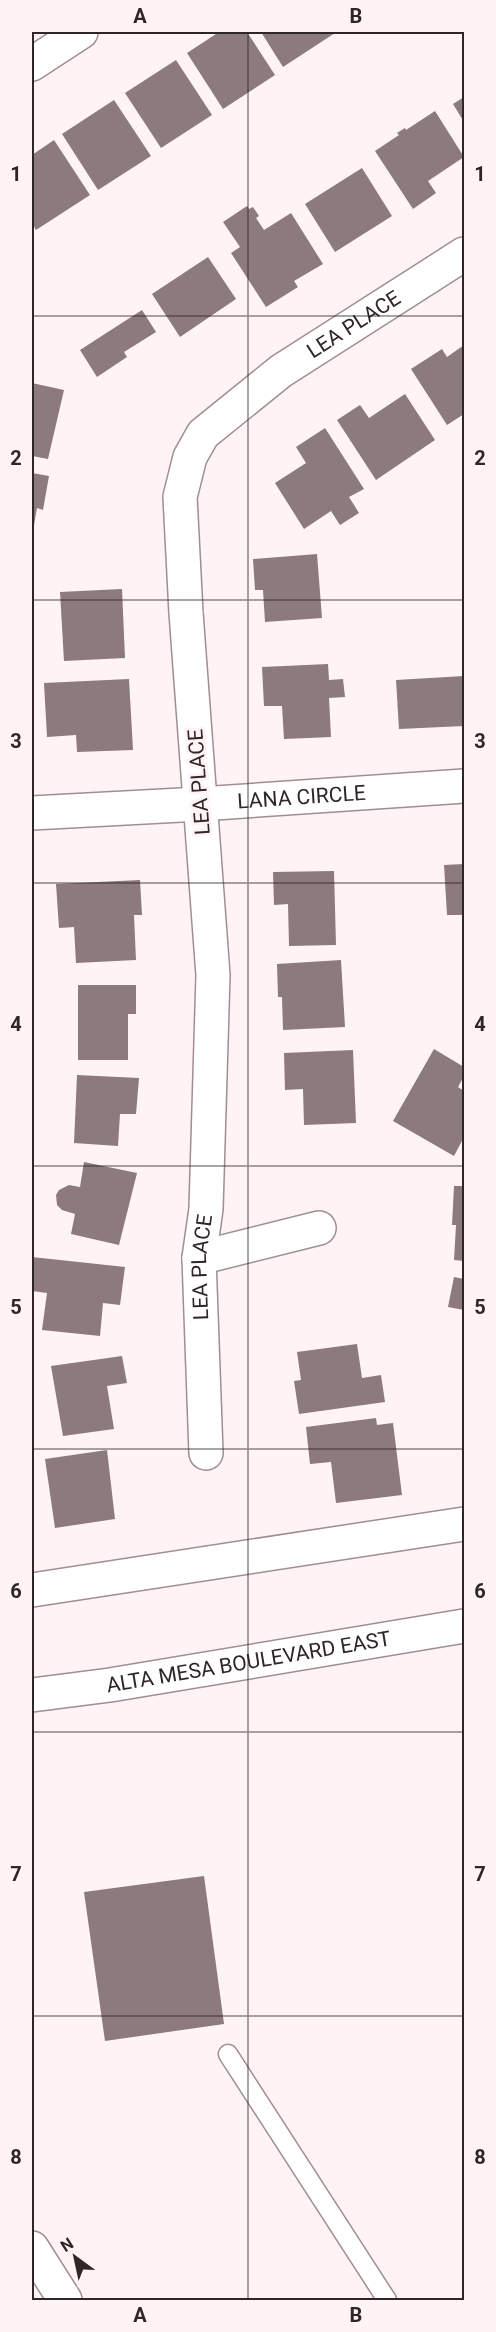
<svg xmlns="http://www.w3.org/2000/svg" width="496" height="2332" font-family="Roboto,sans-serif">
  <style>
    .building { fill: #8c7a7d }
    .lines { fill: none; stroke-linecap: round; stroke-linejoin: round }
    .service-casing { stroke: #a08e91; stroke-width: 21 }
    .minor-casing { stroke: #a08e91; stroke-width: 36 }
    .service { stroke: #fff; stroke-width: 18 }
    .minor { stroke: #fff; stroke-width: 33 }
    .grid { fill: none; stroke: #2e2627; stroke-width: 1.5; stroke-opacity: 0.55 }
    .labels { text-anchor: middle; stroke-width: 6; stroke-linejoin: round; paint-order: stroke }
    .street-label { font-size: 21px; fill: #2e2627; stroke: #fff3f5 }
    .neatline { fill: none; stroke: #2e2627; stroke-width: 2 }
    .grid-label { font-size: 20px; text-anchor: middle; font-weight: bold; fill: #2e2627 }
  </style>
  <rect width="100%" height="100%" fill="#fff3f5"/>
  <g class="building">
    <polygon points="219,32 247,32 275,75 223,109 187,53"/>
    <polygon points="261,32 334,32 335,33 283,67"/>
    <polygon points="176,60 212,115 161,148 125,93"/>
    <polygon points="464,97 464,122 453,104"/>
    <polygon points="114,100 151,156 98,190 62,134"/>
    <polygon points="435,111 464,157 428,181 436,193 413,209 375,151 399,135 397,133 405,128 406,130"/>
    <polygon points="54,140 90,195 36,230 32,223 32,155"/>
    <polygon points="362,168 392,216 335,252 305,204"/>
    <polygon points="247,206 249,209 253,207 259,216 256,218 264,230 291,213 323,264 294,281 298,287 266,307 231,253 240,247 223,222"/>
    <polygon points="208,257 236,299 180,337 152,294"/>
    <polygon points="142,310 156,332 124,352 127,357 97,377 80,350"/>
    <polygon points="464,345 464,414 447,425 411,369 442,349 447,357"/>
    <polygon points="32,383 64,390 48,459 32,456"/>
    <polygon points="405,394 435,440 376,480 337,420 360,405 369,418"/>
    <polygon points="325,428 364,489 349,497 359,513 340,525 331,511 304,529 275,483 306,463 296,447"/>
    <polygon points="32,473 49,476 43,510 37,508 33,531"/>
    <polygon points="317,554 322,618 265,622 263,590 255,590 253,559"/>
    <polygon points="122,589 125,658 64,661 60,592"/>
    <polygon points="328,664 329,680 343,679 345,697 329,698 331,737 284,739 282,706 264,706 262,667"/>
    <polygon points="464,676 464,726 399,729 396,680"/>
    <polygon points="129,679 133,750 77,752 76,735 47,737 44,683"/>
    <polygon points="464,864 464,915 447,915 444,865"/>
    <polygon points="334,871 336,945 289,946 288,904 274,905 273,872"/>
    <polygon points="140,880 142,915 134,915 136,960 76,963 74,927 59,928 56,884"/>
    <polygon points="341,960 345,1027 283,1030 282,997 278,997 277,964"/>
    <polygon points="78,985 136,985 136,1014 128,1014 128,1060 78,1060"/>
    <polygon points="434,1049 464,1067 464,1076 458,1087 464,1091 464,1137 454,1156 393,1121"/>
    <polygon points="353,1050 356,1123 304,1125 303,1089 285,1090 284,1053"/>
    <polygon points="77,1075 139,1078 136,1114 120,1114 118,1146 74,1143"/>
    <polygon points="84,1162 137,1173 119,1245 71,1234 75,1214 62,1210 57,1205 56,1195 59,1190 69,1185 80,1187"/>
    <polygon points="454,1186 464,1186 464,1261 454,1260 456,1225 452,1225"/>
    <polygon points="32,1257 125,1267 120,1305 103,1303 100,1336 42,1330 47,1293 32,1291"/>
    <polygon points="454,1277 464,1279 464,1310 448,1307"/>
    <polygon points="357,1344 362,1378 381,1375 385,1402 299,1414 294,1381 301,1380 297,1352"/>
    <polygon points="122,1356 127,1383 107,1386 114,1429 63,1436 51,1366"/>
    <polygon points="376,1418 377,1425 393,1423 402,1495 336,1503 331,1462 310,1464 306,1427"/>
    <polygon points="107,1450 115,1519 55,1528 45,1459"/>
    <polygon points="204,1876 224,2024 105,2041 84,1892"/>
  </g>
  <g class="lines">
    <defs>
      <polyline id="service" points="228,2054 387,2300"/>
      <g id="minor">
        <polyline points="32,64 81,32"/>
        <path id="s1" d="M 32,813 L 200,804 L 464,786"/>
        <polyline points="199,1258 319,1228"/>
        <path id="s2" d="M 206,1453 L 199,1258 L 206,1209 L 213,975 L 186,613 L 180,497 L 190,457 L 203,434 L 281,371 L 464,254"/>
        <polyline points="32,1590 464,1524"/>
        <path id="s3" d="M 32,1695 L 110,1685 L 464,1626"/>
        <polyline points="32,2248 65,2300"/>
      </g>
    </defs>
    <use href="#service" class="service-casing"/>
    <use href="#minor" class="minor-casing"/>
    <use href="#service" class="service"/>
    <use href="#minor" class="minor"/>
  </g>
  <path class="grid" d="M 248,32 L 248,2300M 32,316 L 464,316M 32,600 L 464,600M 32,883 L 464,883M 32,1166 L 464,1166M 32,1449 L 464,1449M 32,1732 L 464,1732M 32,2016 L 464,2016"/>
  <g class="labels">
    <g class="street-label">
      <text dy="7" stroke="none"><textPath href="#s2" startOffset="1212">LEA PLACE</textPath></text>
      <text transform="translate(199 782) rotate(-94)" y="7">LEA PLACE</text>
      <text dy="7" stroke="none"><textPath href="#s1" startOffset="270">LANA CIRCLE</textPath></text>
      <text dy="7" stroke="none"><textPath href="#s2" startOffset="186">LEA PLACE</textPath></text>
      <text dy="7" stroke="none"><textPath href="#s3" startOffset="219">ALTA MESA BOULEVARD EAST</textPath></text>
    </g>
  </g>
  <rect width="496" height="2332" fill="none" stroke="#fff3f5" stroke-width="66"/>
  <g transform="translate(75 2257) rotate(327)" stroke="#fff3f5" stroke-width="4.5" paint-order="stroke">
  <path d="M0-4.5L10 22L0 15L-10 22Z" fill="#2e2627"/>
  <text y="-9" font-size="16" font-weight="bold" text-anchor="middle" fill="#2e2627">N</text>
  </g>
  <rect x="33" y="33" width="430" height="2266" class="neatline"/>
  <g class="grid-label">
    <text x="140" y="23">A</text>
    <text x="356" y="23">B</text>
    <text x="16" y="181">1</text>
    <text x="480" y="181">1</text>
    <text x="16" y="465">2</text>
    <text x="480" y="465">2</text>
    <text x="16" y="748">3</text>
    <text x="480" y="748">3</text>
    <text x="16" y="1031">4</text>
    <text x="480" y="1031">4</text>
    <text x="16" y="1314">5</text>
    <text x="480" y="1314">5</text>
    <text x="16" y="1598">6</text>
    <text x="480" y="1598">6</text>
    <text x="16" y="1881">7</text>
    <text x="480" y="1881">7</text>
    <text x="16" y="2164">8</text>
    <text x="480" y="2164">8</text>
    <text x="140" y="2322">A</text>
    <text x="356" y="2322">B</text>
  </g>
</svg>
